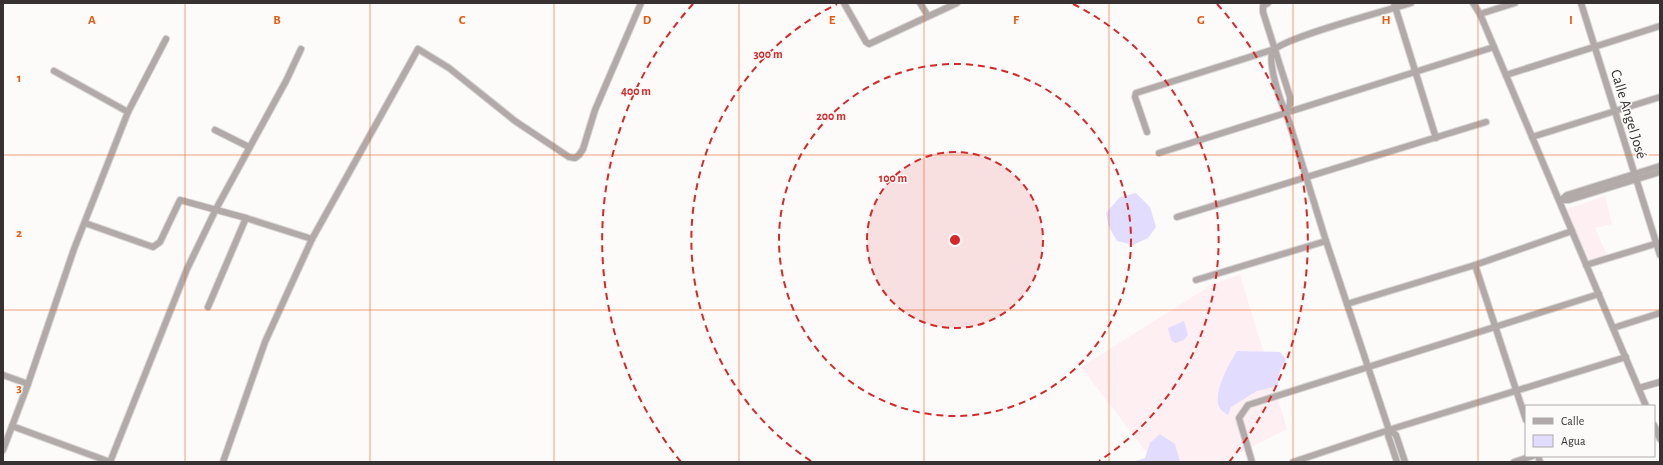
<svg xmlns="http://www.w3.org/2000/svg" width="1663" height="465" font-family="'Alegreya Sans',sans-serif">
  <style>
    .built { fill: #feeff3 }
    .water { fill: #e2ddff }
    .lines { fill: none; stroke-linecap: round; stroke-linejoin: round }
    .minor-casing { stroke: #d9d6d6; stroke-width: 8 }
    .minor { stroke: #b1aaa9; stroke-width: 6 }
    .grid { fill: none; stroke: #e8590c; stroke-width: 1; stroke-opacity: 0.55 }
    .ring { fill: none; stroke: #d62828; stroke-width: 2; stroke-dasharray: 7 5 }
    .labels { text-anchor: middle; stroke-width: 3; stroke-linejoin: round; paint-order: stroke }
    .street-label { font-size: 15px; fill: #373132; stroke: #fdfafa }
    .grid-label { font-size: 13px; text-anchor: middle; font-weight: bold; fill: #e8590c; stroke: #fdfafa; stroke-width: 3; stroke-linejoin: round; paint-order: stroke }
    .centre { fill: #d62828; stroke: #fdfafa; stroke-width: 2 }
    .ring-label { font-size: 12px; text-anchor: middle; font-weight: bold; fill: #d62828; stroke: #fdfafa; stroke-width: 3; stroke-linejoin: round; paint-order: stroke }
  </style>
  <rect width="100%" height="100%" fill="#fdfafa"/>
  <g class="built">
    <polygon points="1605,196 1612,224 1595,228 1607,256 1588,261 1566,209"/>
    <polygon points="1240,275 1287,429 1222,462 1154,462 1081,367 1213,284"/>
  </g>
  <g class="water">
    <polygon points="1136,193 1150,207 1156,227 1148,238 1133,245 1117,241 1109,227 1106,213 1120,197"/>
    <polygon points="1184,321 1188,335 1184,340 1175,343 1171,340 1168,328"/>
    <path d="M 1237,351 L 1280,352 L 1286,359 L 1280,370 L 1278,386 L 1257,391 L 1231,407 L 1228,415 C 1225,413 1221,411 1219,407 C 1213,392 1229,364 1237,351 Z"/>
    <polygon points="1160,434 1175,444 1180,462 1132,462 1145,458 1150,443"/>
  </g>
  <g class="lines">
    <defs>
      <g id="minor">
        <polyline points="844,3 866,42 869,44 957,3"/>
        <polyline points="920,3 928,16"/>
        <polyline points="1268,3 1263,6 1263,12 1290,97 1290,104 1286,112"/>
        <polyline points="1394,3 1436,138"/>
        <polyline points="1473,3 1480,14 1646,406"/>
        <polyline points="1581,3 1660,255"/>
        <polyline points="1480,14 1515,3"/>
        <polyline points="54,71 128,112"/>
        <polyline points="1506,75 1660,26"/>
        <polyline points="215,130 249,147"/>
        <polyline points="1147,132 1135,97 1136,93 1275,49"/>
        <polyline points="1532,137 1660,97"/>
        <polyline points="1159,153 1494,47"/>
        <polyline points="1560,200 1569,200 1660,172"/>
        <polyline points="1561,200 1567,195 1660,166"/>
        <polyline points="1177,217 1486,122"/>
        <polyline points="85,223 153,247 160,242 180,200 246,218 312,239"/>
        <polyline points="1475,265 1526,420"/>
        <polyline points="1586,265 1658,243"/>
        <polyline points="1196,280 1326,241"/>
        <polyline points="1347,304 1475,265 1572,231"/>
        <polyline points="208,307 246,218"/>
        <polyline points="1613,328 1660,313"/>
        <polyline points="3,375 28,384"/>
        <polyline points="1639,388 1660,382"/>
        <polyline points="1654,425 1660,439"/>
        <polyline points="12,426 110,462"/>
        <polyline points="1389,430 1396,435 1405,462"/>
        <polyline points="3,450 28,384 74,249 128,112 166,39"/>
        <polyline points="1538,456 1540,462"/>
        <polyline points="110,462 187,269 216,209 286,81 301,49"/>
        <polyline points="223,462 265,342 312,239 418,49 449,68 515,121 569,157 575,158 579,155 583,149 595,110 641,3"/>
        <polyline points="1252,462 1239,418 1248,405 1599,294"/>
        <polyline points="1293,462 1395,428 1626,357"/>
        <path d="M 1397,462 L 1388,435 L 1389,430 L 1326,241 L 1286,112 C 1280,102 1267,61 1273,51 C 1282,38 1389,10 1411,3"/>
        <polyline points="1514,462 1533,456"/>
      </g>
    </defs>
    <use href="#minor" class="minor-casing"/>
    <use href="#minor" class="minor"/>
  </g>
  <path class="grid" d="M 185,3 L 185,462M 370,3 L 370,462M 554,3 L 554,462M 739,3 L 739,462M 924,3 L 924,462M 1109,3 L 1109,462M 1293,3 L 1293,462M 1478,3 L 1478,462M 3,155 L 1660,155M 3,310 L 1660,310"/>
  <circle cx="955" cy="240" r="88" fill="#d62828" fill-opacity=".12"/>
  <g class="ring">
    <circle cx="955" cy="240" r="88"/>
    <circle cx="955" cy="240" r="176"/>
    <path d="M811 461A264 264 0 0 1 837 4M1073 4A264 264 0 0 1 1099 461"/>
    <path d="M681 462A352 352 0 0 1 693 4M1217 4A352 352 0 0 1 1229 462"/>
  </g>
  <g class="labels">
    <g class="street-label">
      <text transform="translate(1629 114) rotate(73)" y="5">Calle Angel José</text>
    </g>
  </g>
  <g class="grid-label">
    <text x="92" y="24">A</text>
    <text x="277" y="24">B</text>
    <text x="462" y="24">C</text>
    <text x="647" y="24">D</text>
    <text x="832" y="24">E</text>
    <text x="1016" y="24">F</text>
    <text x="1201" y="24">G</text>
    <text x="1386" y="24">H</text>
    <text x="1571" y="24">I</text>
    <text x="19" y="82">1</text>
    <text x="19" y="237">2</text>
    <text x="19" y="392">3</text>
  </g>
  <circle cx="955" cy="240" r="6" class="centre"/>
  <g class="ring-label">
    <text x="768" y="58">300 m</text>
    <text x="636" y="95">400 m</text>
    <text x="831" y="120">200 m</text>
    <text x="893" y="182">100 m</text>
  </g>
  <rect width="1663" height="465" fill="none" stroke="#373132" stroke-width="8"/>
  <rect x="1525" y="405" width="130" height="52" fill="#fdfafa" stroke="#aeaaaa"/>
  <rect x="1533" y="418" width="20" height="6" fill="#b1aaa9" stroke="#aeaaaa"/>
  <text x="1561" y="425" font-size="12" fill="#373132">Calle</text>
  <rect x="1533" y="435" width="20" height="12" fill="#e2ddff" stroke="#aeaaaa"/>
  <text x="1561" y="445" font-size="12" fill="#373132">Agua</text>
</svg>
